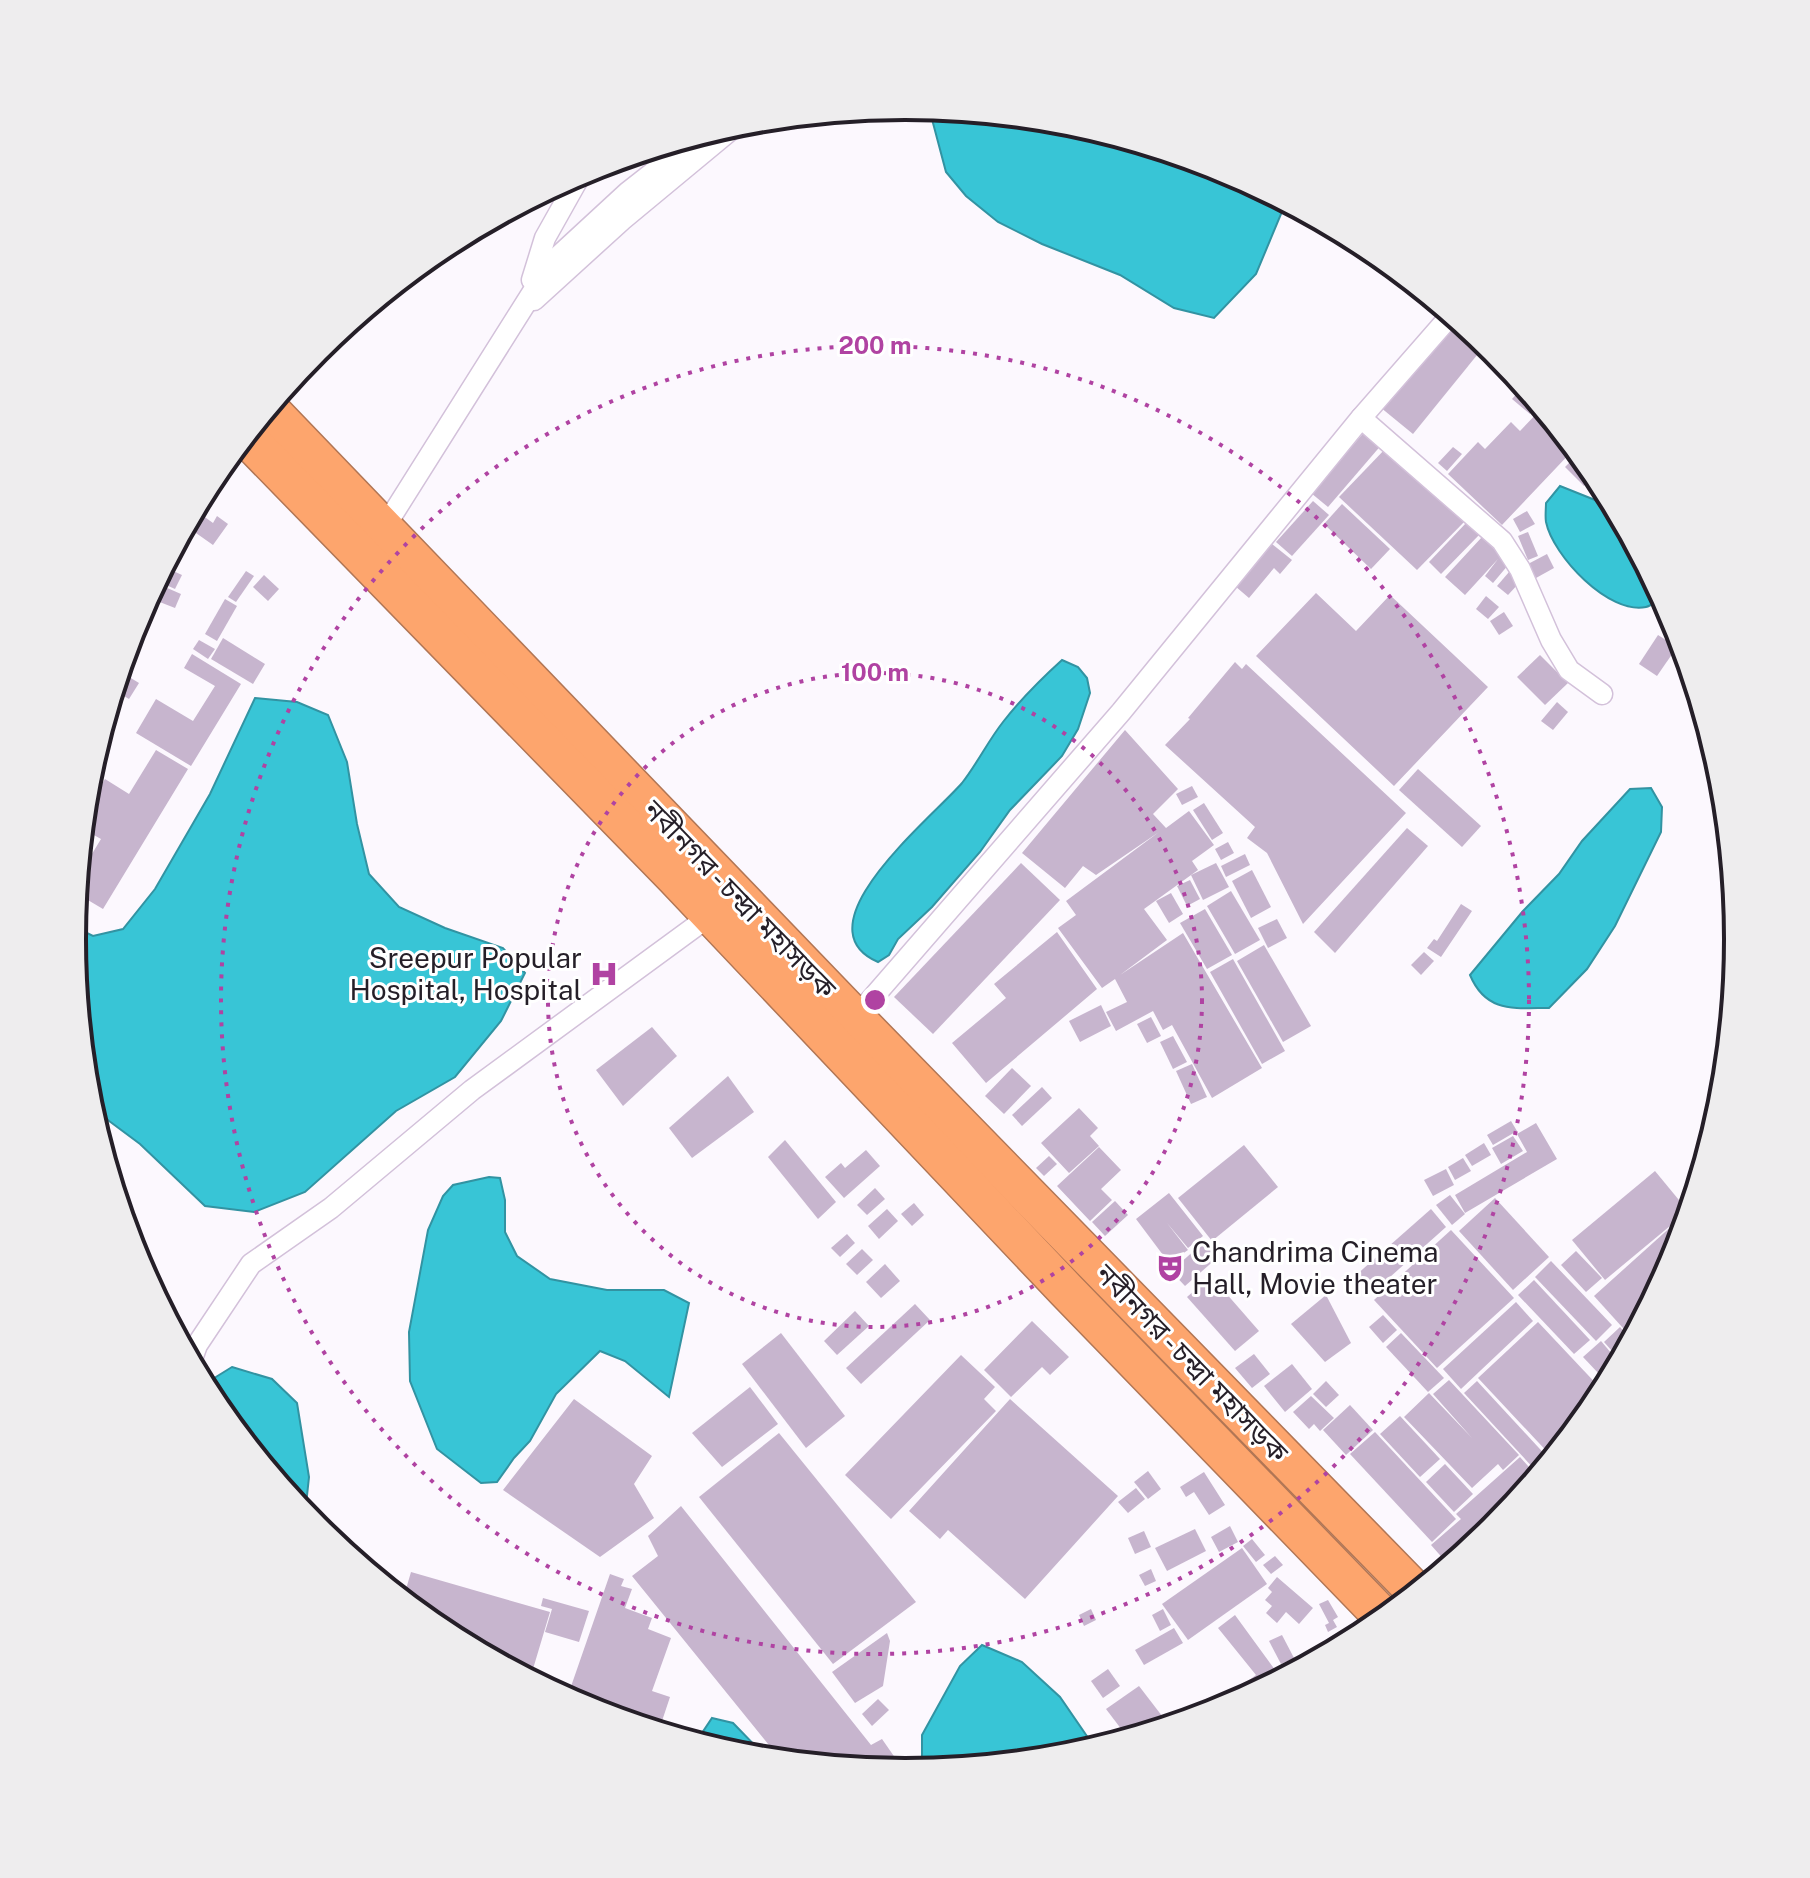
<svg xmlns="http://www.w3.org/2000/svg" width="1810" height="1878" font-family="'Public Sans','Noto Sans Bengali',sans-serif">
  <style>
    .water { fill: #38c5d6; stroke: #3293a2; stroke-width: 2 }
    .building { fill: #c7b5ce }
    .lines { fill: none; stroke-linecap: round; stroke-linejoin: round }
    .street-casing { stroke: #d3c1da; stroke-width: 23 }
    .highway-casing { stroke: #b17655; stroke-width: 41 }
    .street { stroke: #fff; stroke-width: 20 }
    .highway { stroke: #fda56d; stroke-width: 38 }
    .ring { fill: none; stroke: #b043a2; stroke-width: 4; stroke-dasharray: 4 8 }
    .labels { text-anchor: middle; stroke-width: 6; stroke-linejoin: round; paint-order: stroke }
    .street-label { font-size: 28px; fill: #251f28; stroke: #fff }
    .poi-label { font-size: 28px; fill: #251f28; stroke: #fff; text-anchor: end }
    .rim { fill: none; stroke: #251f28; stroke-width: 4 }
    .centre { fill: #b043a2; stroke: #fff; stroke-width: 4 }
    .ring-label { font-size: 24px; text-anchor: middle; font-weight: bold; fill: #b043a2; stroke: #fff; stroke-width: 6; stroke-linejoin: round; paint-order: stroke }
  </style>
  <rect width="100%" height="100%" fill="#fcf8fe"/>
  <g class="water">
    <polygon points="929,108 1068,122 1224,170 1286,202 1256,274 1214,318 1174,308 1120,275 1042,244 998,222 966,196 946,172"/>
    <path d="M 1560,486 L 1595,500 L 1617,512 L 1662,597 C 1657,600 1651,606 1646,607 C 1609,615 1553,556 1546,522 C 1545,516 1546,509 1546,503 Z"/>
    <path d="M 1062,660 L 1078,667 L 1087,678 L 1090,693 L 1078,729 L 1062,756 L 1010,810 L 980,852 L 932,907 L 898,939 L 889,955 L 878,962 C 796,926 934,816 962,783 C 977,764 988,741 1003,722 C 1021,699 1041,679 1062,660 Z"/>
    <polygon points="255,698 297,702 328,715 347,762 357,824 369,874 399,907 445,928 503,948 525,973 501,1021 455,1077 396,1111 305,1192 254,1212 205,1206 140,1144 89,1106 72,939 73,926 93,936 123,929 155,889 210,794"/>
    <path d="M 1651,788 L 1662,807 L 1661,832 L 1615,926 L 1587,969 L 1549,1008 C 1514,1008 1486,1013 1470,975 L 1523,911 L 1559,874 L 1582,841 L 1630,789 Z"/>
    <polygon points="489,1177 500,1178 505,1200 505,1232 517,1256 550,1279 607,1290 664,1290 689,1303 669,1397 625,1361 600,1351 556,1394 530,1441 514,1458 497,1482 481,1483 437,1449 410,1381 409,1332 428,1230 443,1196 453,1185"/>
    <polygon points="232,1367 272,1379 297,1403 309,1477 305,1514 212,1401 203,1385"/>
    <polygon points="982,1645 1022,1662 1060,1697 1095,1748 1067,1756 922,1770 922,1735 960,1666"/>
    <polygon points="712,1718 733,1723 767,1758 742,1756 696,1742"/>
  </g>
  <g class="building">
    <polygon points="1454,317 1486,344 1413,434 1380,407"/>
    <polygon points="1521,389 1538,404 1530,414 1512,399"/>
    <polygon points="1542,408 1575,448 1502,525 1448,474 1478,442 1485,449 1511,422 1520,431"/>
    <polygon points="1367,429 1383,443 1328,507 1311,493"/>
    <polygon points="1388,446 1466,520 1417,570 1339,497"/>
    <polygon points="1453,447 1462,454 1447,471 1438,463"/>
    <polygon points="1579,453 1596,474 1584,486 1565,467"/>
    <polygon points="1313,501 1329,515 1292,556 1276,542"/>
    <polygon points="1342,504 1390,549 1371,569 1324,524"/>
    <polygon points="195,510 213,523 217,516 228,524 213,545 186,526"/>
    <polygon points="1527,511 1535,524 1520,532 1513,519"/>
    <polygon points="1467,522 1480,534 1441,574 1429,562"/>
    <polygon points="1528,532 1538,556 1528,560 1518,536"/>
    <polygon points="1482,537 1509,564 1493,583 1485,576 1498,559 1465,595 1445,577"/>
    <polygon points="1272,544 1292,560 1280,574 1274,568 1249,598 1235,586"/>
    <polygon points="1547,554 1554,568 1536,578 1528,564"/>
    <polygon points="171,570 182,575 175,589 164,584"/>
    <polygon points="246,571 254,576 236,602 228,597"/>
    <polygon points="1509,572 1520,582 1508,595 1497,586"/>
    <polygon points="264,575 279,589 268,601 253,587"/>
    <polygon points="158,584 181,594 175,608 152,599"/>
    <polygon points="1316,593 1356,631 1390,595 1488,687 1394,786 1256,656"/>
    <polygon points="1486,596 1499,607 1488,619 1476,609"/>
    <polygon points="225,599 237,606 217,641 205,634"/>
    <polygon points="1668,608 1675,621 1679,635 1659,624"/>
    <polygon points="1504,612 1513,626 1499,635 1490,621"/>
    <polygon points="1658,635 1677,647 1657,676 1639,664"/>
    <polygon points="223,638 265,664 253,684 211,659"/>
    <polygon points="199,640 215,649 208,659 193,649"/>
    <polygon points="192,654 241,684 191,766 136,733 156,699 193,721 215,686 184,668"/>
    <polygon points="1540,655 1568,683 1545,705 1517,677"/>
    <polygon points="1235,662 1242,669 1246,664 1406,813 1303,924 1267,853 1247,838 1255,827 1165,745 1190,719 1188,718"/>
    <polygon points="121,672 139,683 129,699 114,690"/>
    <polygon points="1557,702 1568,712 1553,730 1541,721"/>
    <polygon points="108,710 118,717 107,733 102,730"/>
    <polygon points="1125,730 1178,789 1153,814 1166,828 1189,811 1214,845 1192,861 1198,870 1144,909 1167,940 1120,975 1183,933 1262,1068 1212,1098 1172,1025 1163,1030 1153,1011 1116,1031 1106,1012 1127,1002 1115,979 1102,988 1058,928 1076,915 1066,901 1159,832 1096,875 1083,866 1065,888 1022,853"/>
    <polygon points="156,750 188,769 103,909 76,893 78,877 101,839 83,829 84,813 105,779 129,794"/>
    <polygon points="1418,769 1481,826 1462,847 1399,790"/>
    <polygon points="1192,786 1198,797 1182,805 1176,794"/>
    <polygon points="1204,803 1223,833 1212,840 1193,810"/>
    <polygon points="1407,828 1428,846 1335,953 1314,932"/>
    <polygon points="1228,842 1234,853 1221,860 1215,849"/>
    <polygon points="1245,854 1250,865 1226,877 1221,866"/>
    <polygon points="1021,863 1060,900 933,1034 894,997"/>
    <polygon points="1216,863 1229,887 1203,900 1191,875"/>
    <polygon points="1252,870 1271,907 1251,918 1232,881"/>
    <polygon points="1190,880 1200,899 1187,906 1177,886"/>
    <polygon points="1231,891 1260,940 1235,954 1207,906"/>
    <polygon points="1171,893 1183,914 1169,923 1156,901"/>
    <polygon points="1461,904 1472,911 1441,957 1427,948 1434,939 1437,941"/>
    <polygon points="1205,909 1232,955 1207,969 1180,923"/>
    <polygon points="1277,919 1287,938 1268,948 1258,928"/>
    <polygon points="1057,932 1097,989 986,1083 952,1043 1006,998 994,984"/>
    <polygon points="1264,945 1311,1026 1283,1042 1237,961"/>
    <polygon points="1424,952 1434,961 1421,975 1411,965"/>
    <polygon points="1233,959 1285,1051 1262,1064 1210,972"/>
    <polygon points="1101,1005 1111,1026 1080,1042 1069,1021"/>
    <polygon points="1151,1017 1161,1036 1147,1043 1137,1024"/>
    <polygon points="652,1027 677,1056 623,1106 596,1070"/>
    <polygon points="1173,1036 1187,1062 1173,1069 1160,1042"/>
    <polygon points="1192,1064 1207,1097 1191,1104 1176,1071"/>
    <polygon points="1012,1068 1031,1086 1004,1114 985,1096"/>
    <polygon points="728,1076 754,1112 692,1158 669,1128"/>
    <polygon points="1042,1087 1052,1098 1022,1126 1012,1115"/>
    <polygon points="1079,1108 1098,1128 1090,1136 1099,1146 1069,1173 1041,1143"/>
    <polygon points="1511,1121 1517,1131 1493,1145 1487,1135"/>
    <polygon points="1536,1123 1557,1159 1465,1213 1455,1195 1527,1152 1517,1134"/>
    <polygon points="1513,1136 1523,1151 1501,1164 1492,1148"/>
    <polygon points="785,1140 836,1202 818,1219 768,1157"/>
    <polygon points="1484,1143 1491,1155 1472,1166 1465,1155"/>
    <polygon points="1244,1145 1278,1187 1212,1241 1178,1198"/>
    <polygon points="1099,1147 1121,1170 1101,1189 1112,1200 1090,1221 1057,1186"/>
    <polygon points="866,1150 880,1166 844,1198 825,1177 841,1163 845,1168"/>
    <polygon points="1049,1156 1057,1164 1044,1176 1036,1168"/>
    <polygon points="1463,1158 1471,1171 1455,1180 1448,1167"/>
    <polygon points="1446,1169 1454,1185 1433,1196 1424,1180"/>
    <polygon points="1655,1171 1688,1211 1605,1280 1572,1240"/>
    <polygon points="875,1188 885,1199 867,1215 857,1205"/>
    <polygon points="1169,1193 1203,1236 1188,1248 1167,1223 1188,1250 1169,1263 1136,1219"/>
    <polygon points="1450,1195 1465,1214 1452,1225 1436,1205"/>
    <polygon points="1495,1198 1549,1257 1513,1290 1459,1231"/>
    <polygon points="1115,1201 1128,1215 1105,1236 1092,1222"/>
    <polygon points="914,1203 924,1215 912,1226 901,1214"/>
    <polygon points="887,1209 898,1221 879,1239 868,1226"/>
    <polygon points="1431,1209 1446,1227 1371,1294 1355,1276"/>
    <polygon points="1684,1215 1687,1218 1674,1258 1632,1338 1594,1296"/>
    <polygon points="1451,1230 1514,1298 1437,1368 1374,1300"/>
    <polygon points="847,1234 855,1243 840,1257 831,1248"/>
    <polygon points="1204,1242 1217,1258 1185,1286 1171,1271"/>
    <polygon points="862,1249 873,1260 857,1275 846,1264"/>
    <polygon points="1576,1251 1602,1278 1586,1292 1561,1265"/>
    <polygon points="1551,1261 1612,1325 1596,1341 1535,1277"/>
    <polygon points="885,1264 900,1281 881,1298 866,1282"/>
    <polygon points="1211,1276 1259,1331 1235,1351 1187,1297"/>
    <polygon points="1534,1280 1590,1340 1574,1354 1518,1295"/>
    <polygon points="1326,1295 1351,1343 1325,1362 1291,1324"/>
    <polygon points="1516,1302 1533,1321 1461,1389 1443,1369"/>
    <polygon points="915,1304 930,1320 861,1384 846,1368"/>
    <polygon points="855,1311 869,1326 837,1355 824,1341"/>
    <polygon points="1383,1315 1397,1330 1383,1343 1369,1327"/>
    <polygon points="1032,1321 1069,1357 1050,1375 1042,1367 1011,1397 984,1370"/>
    <polygon points="1538,1322 1603,1391 1597,1402 1552,1457 1478,1378"/>
    <polygon points="1620,1327 1631,1340 1620,1360 1604,1342"/>
    <polygon points="781,1333 845,1416 806,1448 742,1364"/>
    <polygon points="1401,1333 1444,1378 1428,1392 1386,1347"/>
    <polygon points="1601,1341 1617,1360 1600,1375 1583,1357"/>
    <polygon points="1254,1354 1270,1374 1252,1388 1235,1368"/>
    <polygon points="961,1355 995,1387 984,1399 996,1411 891,1519 845,1475"/>
    <polygon points="1292,1364 1312,1389 1285,1412 1264,1386"/>
    <polygon points="1449,1380 1519,1455 1503,1470 1498,1464 1472,1488 1404,1417 1429,1393 1472,1438 1433,1394"/>
    <polygon points="1326,1381 1339,1395 1326,1407 1313,1394"/>
    <polygon points="1477,1381 1550,1460 1537,1472 1464,1393"/>
    <polygon points="750,1387 778,1424 722,1467 692,1433"/>
    <polygon points="1311,1396 1334,1418 1320,1431 1314,1424 1309,1429 1293,1412"/>
    <polygon points="574,1399 652,1456 634,1484 654,1518 600,1557 503,1490"/>
    <polygon points="1010,1399 1118,1496 1025,1599 948,1530 940,1539 909,1511"/>
    <polygon points="1350,1405 1373,1430 1346,1455 1323,1430"/>
    <polygon points="1400,1416 1440,1459 1420,1477 1380,1434"/>
    <polygon points="1375,1432 1456,1519 1432,1542 1350,1454"/>
    <polygon points="779,1433 916,1602 833,1664 699,1497"/>
    <polygon points="1520,1457 1537,1476 1521,1495 1446,1562 1431,1545 1461,1519 1456,1514"/>
    <polygon points="1445,1464 1473,1494 1454,1512 1426,1482"/>
    <polygon points="1148,1471 1161,1489 1148,1499 1134,1482"/>
    <polygon points="1204,1472 1225,1505 1209,1515 1194,1492 1186,1497 1180,1487"/>
    <polygon points="1136,1488 1145,1499 1128,1513 1118,1502"/>
    <polygon points="681,1506 871,1745 882,1739 898,1762 888,1770 781,1760 632,1576 658,1556 648,1536"/>
    <polygon points="1230,1526 1238,1542 1219,1552 1211,1537"/>
    <polygon points="1195,1529 1206,1551 1167,1571 1155,1548"/>
    <polygon points="1144,1531 1151,1547 1135,1554 1128,1538"/>
    <polygon points="1252,1539 1265,1555 1256,1562 1243,1546"/>
    <polygon points="1242,1548 1267,1584 1188,1640 1162,1604"/>
    <polygon points="1275,1556 1283,1565 1271,1574 1263,1565"/>
    <polygon points="1151,1569 1156,1581 1145,1586 1139,1575"/>
    <polygon points="411,1572 550,1612 530,1679 442,1631 396,1594 404,1596"/>
    <polygon points="610,1574 624,1579 621,1586 632,1589 625,1608 652,1618 648,1629 671,1638 652,1691 670,1697 659,1730 586,1708 567,1698"/>
    <polygon points="1277,1577 1313,1608 1299,1624 1286,1612 1277,1623 1266,1613 1272,1606 1265,1600 1272,1592 1268,1588"/>
    <polygon points="543,1598 589,1611 579,1642 545,1632 552,1609 541,1606"/>
    <polygon points="1328,1600 1338,1617 1333,1620 1337,1627 1328,1632 1325,1625 1329,1623 1319,1604"/>
    <polygon points="1091,1609 1096,1620 1084,1626 1079,1615"/>
    <polygon points="1163,1609 1171,1625 1160,1631 1152,1615"/>
    <polygon points="1235,1615 1281,1678 1223,1709 1202,1715 1256,1675 1218,1628"/>
    <polygon points="1174,1628 1183,1643 1144,1665 1135,1650"/>
    <polygon points="887,1633 890,1641 883,1686 855,1703 832,1672"/>
    <polygon points="1282,1635 1294,1658 1281,1664 1269,1641"/>
    <polygon points="1108,1669 1120,1686 1103,1698 1091,1681"/>
    <polygon points="1139,1686 1169,1725 1128,1738 1106,1709"/>
    <polygon points="878,1699 889,1710 872,1726 862,1714"/>
  </g>
  <g class="lines">
    <defs>
      <g id="street">
        <polyline points="532,280 545,238 582,172"/>
        <polyline points="534,300 622,220 739,123"/>
        <polyline points="1361,418 1502,541 1520,569 1551,640 1569,670 1602,694"/>
        <polyline points="384,528 551,263 628,192 702,134"/>
        <polyline points="855,1018 1121,712 1361,418 1451,315"/>
        <polyline points="191,1362 197,1345 251,1264 331,1208 472,1090 711,915"/>
      </g>
      <g id="highway">
        <polyline points="268,408 855,1018 1416,1592"/>
        <polyline points="245,436 675,877 1066,1290 1384,1618"/>
      </g>
    </defs>
    <use href="#street" class="street-casing"/>
    <use href="#highway" class="highway-casing"/>
    <use href="#street" class="street"/>
    <use href="#highway" class="highway"/>
  </g>
  <g class="ring">
    <circle cx="875" cy="1000" r="327"/>
    <circle cx="875" cy="1000" r="654"/>
  </g>
  <defs>
    <symbol id="hospital-bare" viewBox="-9 -9 18 18"><path d="M-5-5h3v3.5h4V-5h3V5h-3V1.5h-4V5h-3Z" fill="#b043a2" stroke="#fff" stroke-width="2.5" paint-order="stroke"/></symbol>
    <symbol id="theatre-bare" viewBox="-9 -9 18 18"><path d="M-5-5.5Q0-4 5-5.5V0Q5 5 0 6Q-5 5-5 0ZM-3.3-2.5H-1v1.5H-3.3ZM1-2.5H3.3v1.5H1ZM-2.8 1Q0 5.5 2.8 1Z" fill="#b043a2" stroke="#fff" stroke-width="2.5" paint-order="stroke"/></symbol>
  </defs>
  <g fill-rule="evenodd">
    <use href="#hospital-bare" x="584" y="954" width="40" height="40"/>
    <use href="#theatre-bare" x="1150" y="1248" width="40" height="40"/>
  </g>
  <g class="labels">
    <g class="street-label">
      <text transform="translate(740 899) rotate(46)" y="10">নবীনগর - চন্দ্রা মহাসড়ক</text>
      <text transform="translate(1192 1363) rotate(46)" y="10">নবীনগর - চন্দ্রা মহাসড়ক</text>
    </g>
    <g class="poi-label">
      <text x="582" y="968">Sreepur Popular<tspan x="582" dy="32">Hospital, Hospital</tspan></text>
      <text x="1192" y="1262" text-anchor="start">Chandrima Cinema<tspan x="1192" dy="32">Hall, Movie theater</tspan></text>
    </g>
  </g>
  <path d="M0 0H1810V1878H0ZM86 939a819 819 0 1 1 1638 0a819 819 0 1 1-1638 0Z" fill="#eeedee" fill-rule="evenodd"/>
  <path class="rim" d="M86 939a819 819 0 1 1 1638 0a819 819 0 1 1-1638 0Z"/>
  <circle cx="875" cy="1000" r="12" class="centre"/>
  <g class="ring-label">
    <text x="875" y="354">200 m</text>
    <text x="875" y="681">100 m</text>
  </g>
</svg>
